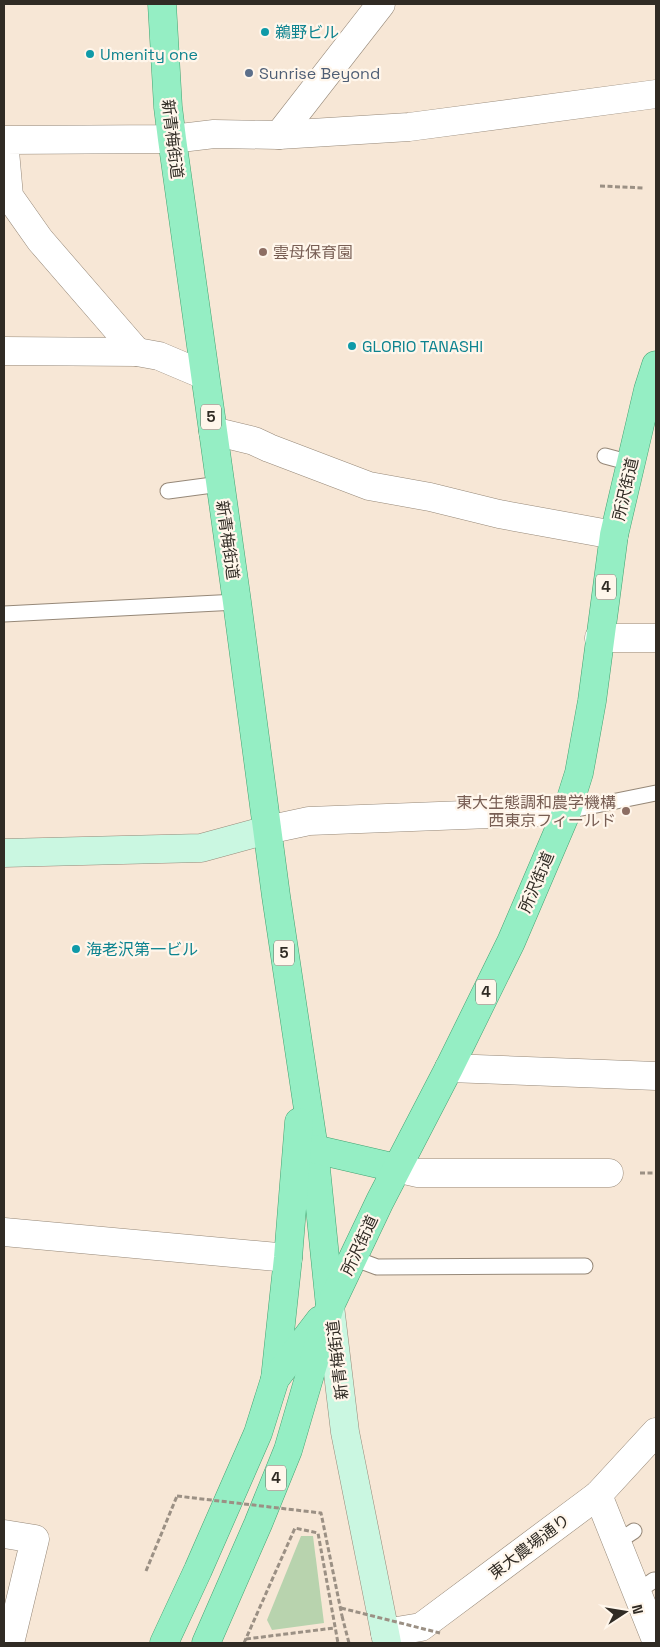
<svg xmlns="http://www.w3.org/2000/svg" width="660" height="1647" font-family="'Space Grotesk','Noto Sans JP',sans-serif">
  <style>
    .green { fill: #b8d3ae }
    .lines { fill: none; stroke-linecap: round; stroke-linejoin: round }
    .lane-casing { stroke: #968878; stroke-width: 17 }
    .street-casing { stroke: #968878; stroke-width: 29 }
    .secondary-casing { stroke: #968878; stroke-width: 29 }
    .primary-casing { stroke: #44a372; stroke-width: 29 }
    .path { stroke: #9b9084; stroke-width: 3; stroke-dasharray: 5 2.5; stroke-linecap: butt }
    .lane { stroke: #fff; stroke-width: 15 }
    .street { stroke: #fff; stroke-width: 28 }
    .secondary { stroke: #caf7e1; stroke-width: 28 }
    .primary { stroke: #95eec4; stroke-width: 28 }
    .path-bridge { stroke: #9b9084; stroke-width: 3; stroke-dasharray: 5 2.5; stroke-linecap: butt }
    .culture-dot { fill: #0f9aa8; stroke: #fff6eb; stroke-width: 2 }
    .service-dot { fill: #5c6f8a; stroke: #fff6eb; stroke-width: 2 }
    .education-dot { fill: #8d6e63; stroke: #fff6eb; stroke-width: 2 }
    .labels { text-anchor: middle; stroke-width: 4.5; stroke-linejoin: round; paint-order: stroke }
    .shield { fill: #fff6eb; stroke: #6e6860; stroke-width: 1 }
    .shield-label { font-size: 15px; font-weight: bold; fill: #302b24 }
    .culture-label { font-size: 16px; fill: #0d838f; stroke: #fff6eb; text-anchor: start }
    .service-label { font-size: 16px; fill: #4e5e75; stroke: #fff6eb; text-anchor: start }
    .street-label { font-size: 16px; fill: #302b24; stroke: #fff6eb }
    .education-label { font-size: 16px; fill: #785e54; stroke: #fff6eb; text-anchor: start }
  </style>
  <rect width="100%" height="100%" fill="#f7e7d6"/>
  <polygon class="green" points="301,1536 313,1536 324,1623 272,1630 267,1620"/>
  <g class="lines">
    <defs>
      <g id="lane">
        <polyline points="605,456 631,463"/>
        <polyline points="168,491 220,484"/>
        <polyline points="4,614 237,602"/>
        <polyline points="567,811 656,793"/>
        <polyline points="353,1258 377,1267 585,1266"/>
        <polyline points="617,1542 634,1531"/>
        <polyline points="637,1592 654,1580"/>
      </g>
      <g id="street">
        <polyline points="279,135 381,4"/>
        <polyline points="4,351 137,352 159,356 204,375"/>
        <polyline points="137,352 40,240 9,196 4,140 172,139 214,134 279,135 409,127 656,94"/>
        <polyline points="213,431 254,441 269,448 369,486 430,497 499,514 614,535"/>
        <polyline points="599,638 656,638"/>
        <polyline points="267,830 309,821 567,811"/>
        <polyline points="449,1068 656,1076"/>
        <polyline points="396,1168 418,1173 609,1173"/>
        <polyline points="4,1232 288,1258"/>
        <polyline points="598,1495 656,1640"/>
        <polyline points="4,1534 35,1539 10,1643"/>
        <polyline points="385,1633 421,1627 598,1495 656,1432"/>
      </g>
      <g id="secondary">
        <polyline points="4,853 201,848 267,830"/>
        <polyline points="330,1306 345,1432 387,1643"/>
      </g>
      <g id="primary">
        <polyline points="162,4 168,107 172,139 237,602 276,896 314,1149 330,1306"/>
        <polyline points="314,1149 396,1168"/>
        <polyline points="275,1379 288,1258 299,1122"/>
        <polyline points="164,1643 198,1570 258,1433 275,1379 320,1320"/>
        <polyline points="206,1643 258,1524 288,1450 330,1306 380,1201 449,1068 511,942 567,811 579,773 592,701 614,535 648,390 656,365"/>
      </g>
    </defs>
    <use href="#lane" class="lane-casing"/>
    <use href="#street" class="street-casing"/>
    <use href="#secondary" class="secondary-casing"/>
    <use href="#primary" class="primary-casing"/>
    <g class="path">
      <polyline points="600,186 644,188"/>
      <polyline points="640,1173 656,1173"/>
      <polyline points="146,1571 177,1496"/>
      <polyline points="342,1616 349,1643"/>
      <polyline points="246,1639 334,1628"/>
      <polyline points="244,1643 295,1528 318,1533 338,1643"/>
    </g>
    <use href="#lane" class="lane"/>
    <use href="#street" class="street"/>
    <use href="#secondary" class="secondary"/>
    <use href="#primary" class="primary"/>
    <g class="path-bridge">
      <polyline points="177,1496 321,1513 342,1616"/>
      <polyline points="341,1608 440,1633"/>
    </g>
  </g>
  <g class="culture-dot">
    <circle cx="265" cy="32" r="5"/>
    <circle cx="90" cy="54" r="5"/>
    <circle cx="352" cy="346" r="5"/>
    <circle cx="76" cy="949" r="5"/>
  </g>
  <circle class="service-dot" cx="249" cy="73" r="5"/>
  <g class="education-dot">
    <circle cx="263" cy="252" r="5"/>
    <circle cx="626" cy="811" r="5"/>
  </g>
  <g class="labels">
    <g class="shield">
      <rect x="201" y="404.5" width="20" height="25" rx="4"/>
      <rect x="596" y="574.5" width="20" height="25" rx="4"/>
      <rect x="274" y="940.5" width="20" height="25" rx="4"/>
      <rect x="476" y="979.5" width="20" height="25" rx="4"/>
      <rect x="266" y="1465.5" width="20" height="25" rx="4"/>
    </g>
    <g class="shield-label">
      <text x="211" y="422">5</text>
      <text x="606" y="592">4</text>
      <text x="284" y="958">5</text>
      <text x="486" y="997">4</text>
      <text x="276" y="1483">4</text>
    </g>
    <g class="culture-label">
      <text x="275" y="38">鵜野ビル</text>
      <text x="100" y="60">Umenity one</text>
      <text x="362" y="352">GLORIO TANASHI</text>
      <text x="86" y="955">海老沢第一ビル</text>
    </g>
    <g class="service-label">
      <text x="259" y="79">Sunrise Beyond</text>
    </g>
    <g class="street-label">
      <text transform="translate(173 139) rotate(83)" y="6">新青梅街道</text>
      <text transform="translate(625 489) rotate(-77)" y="6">所沢街道</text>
      <text transform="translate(228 540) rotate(82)" y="6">新青梅街道</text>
      <text transform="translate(536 882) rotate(-67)" y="6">所沢街道</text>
      <text transform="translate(359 1245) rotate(-65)" y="6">所沢街道</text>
      <text transform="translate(337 1360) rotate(-97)" y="6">新青梅街道</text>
      <text transform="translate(529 1546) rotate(-37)" y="6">東大農場通り</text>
    </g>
    <g class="education-label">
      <text x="273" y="258">雲母保育園</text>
      <text x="616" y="808" text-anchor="end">東大生態調和農学機構<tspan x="616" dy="18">西東京フィールド</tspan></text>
    </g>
  </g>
  <rect width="660" height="1647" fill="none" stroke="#302b24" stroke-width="10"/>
  <g transform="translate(625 1612) rotate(78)" stroke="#fff6eb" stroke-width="4" paint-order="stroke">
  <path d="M0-4L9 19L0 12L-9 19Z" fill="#302b24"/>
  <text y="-8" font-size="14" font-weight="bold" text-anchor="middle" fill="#302b24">N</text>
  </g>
</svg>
